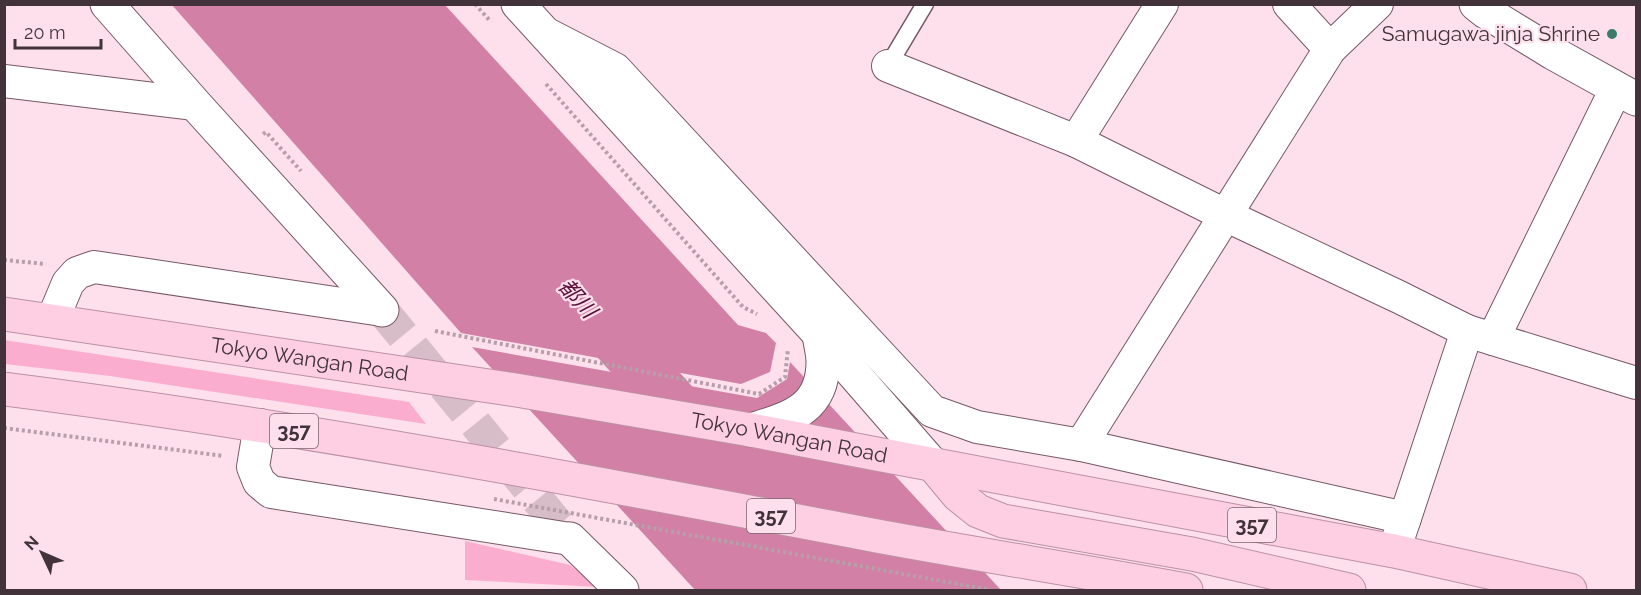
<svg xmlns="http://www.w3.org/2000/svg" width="1641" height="595" font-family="Raleway,'Noto Sans JP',sans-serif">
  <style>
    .green { fill: #fbadd0 }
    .water { fill: #d280a6 }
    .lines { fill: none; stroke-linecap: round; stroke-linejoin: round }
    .river { stroke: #d280a6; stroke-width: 51 }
    .tertiary-tunnel { stroke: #d7bdc8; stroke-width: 33; stroke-dasharray: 33 16; stroke-linecap: butt }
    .service-casing { stroke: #765865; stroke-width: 19 }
    .minor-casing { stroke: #765865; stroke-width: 34 }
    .tertiary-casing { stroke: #765865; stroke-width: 35 }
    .trunk-casing { stroke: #bb91a3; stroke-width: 35 }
    .path { stroke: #b79fa9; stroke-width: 4; stroke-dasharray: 3 3; stroke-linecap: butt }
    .service { stroke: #fff; stroke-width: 16 }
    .minor { stroke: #fff; stroke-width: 32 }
    .tertiary { stroke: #fff; stroke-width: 33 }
    .trunk { stroke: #fecfe3; stroke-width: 33 }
    .path-bridge { stroke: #b79fa9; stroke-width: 4; stroke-dasharray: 3 3; stroke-linecap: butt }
    .poi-dot { fill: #3d7b68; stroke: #fde0ec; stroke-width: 2 }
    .labels { text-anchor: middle; stroke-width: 4.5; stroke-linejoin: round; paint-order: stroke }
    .shield { fill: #fde0ec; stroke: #79676f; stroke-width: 1.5 }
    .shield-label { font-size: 20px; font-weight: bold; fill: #413339 }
    .poi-label { font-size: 21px; fill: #413339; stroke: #fde0ec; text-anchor: end }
    .street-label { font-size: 21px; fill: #413339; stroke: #fde0ec }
    .water-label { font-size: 22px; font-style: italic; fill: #5a113a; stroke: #fde0ec }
  </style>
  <rect width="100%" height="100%" fill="#fde0ec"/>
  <g class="green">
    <polygon points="4,340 409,402 426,424 110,376 5,364"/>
    <polygon points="465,541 570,565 598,587 465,580"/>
  </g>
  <g class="water">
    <polygon points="172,5 445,5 738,325 766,333 776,343 770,372 741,384 461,333"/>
    <polygon points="472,347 757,398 787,379 790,362 1001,590 695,590"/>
  </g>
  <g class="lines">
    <polyline class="river" points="592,313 697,430"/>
    <polyline class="tertiary-tunnel" points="382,310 570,539"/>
    <defs>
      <polyline id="service" points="888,66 925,4"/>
      <g id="minor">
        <polyline points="1289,4 1330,49"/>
        <polyline points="547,34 615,69 932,411 977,427 1081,445 1405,518"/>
        <polyline points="888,66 1076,141 1225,215 1399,297 1467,331 1636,383"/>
        <polyline points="4,81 195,104"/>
        <polyline points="1076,141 1162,4"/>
        <polyline points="52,321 68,283 77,273 94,267 382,310"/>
        <polyline points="1493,339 1616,89"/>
        <polyline points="260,425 253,467 259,482 271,492 570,539"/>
        <polyline points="1081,445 1330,49 1377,4"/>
        <polyline points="1398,539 1467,331"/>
      </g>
      <g id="tertiary">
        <polyline points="107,4 195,104 382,310"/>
        <polyline points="518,4 819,334 933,465"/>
        <polyline points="1476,4 1486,12 1553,53 1636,99"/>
        <path d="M 751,430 C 789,418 823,410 823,362 C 823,353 820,343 819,334"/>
        <polyline points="570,539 622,590"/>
      </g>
      <g id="trunk">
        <path id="s1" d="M 4,314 L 516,390 L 751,430 L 882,455 L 1394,551 L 1570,590"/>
        <path d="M 4,389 C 297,426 587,481 877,536 C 980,555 1083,571 1186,590"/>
        <polyline points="933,465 958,495 978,511 1003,521 1192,554 1349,590"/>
      </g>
    </defs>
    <use href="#service" class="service-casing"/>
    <use href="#minor" class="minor-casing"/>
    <use href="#tertiary" class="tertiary-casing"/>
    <use href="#trunk" class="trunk-casing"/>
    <g class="path">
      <polyline points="475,4 491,22"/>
      <polyline points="546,84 743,307 757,314"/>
      <polyline points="263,134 266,132 301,171"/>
      <polyline points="4,260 46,264"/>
      <polyline points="435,331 759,394 785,377 788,349"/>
      <polyline points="4,428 224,456"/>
    </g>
    <use href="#service" class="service"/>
    <use href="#minor" class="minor"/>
    <use href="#tertiary" class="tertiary"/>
    <use href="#trunk" class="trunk"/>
    <polyline class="path-bridge" points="494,499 991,590"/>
  </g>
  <circle class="poi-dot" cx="1612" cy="34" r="6"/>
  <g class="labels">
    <g class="shield">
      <rect x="270" y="414" width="48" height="34" rx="4.5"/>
      <rect x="747" y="499" width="48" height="34" rx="4.5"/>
      <rect x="1228" y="508" width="48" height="34" rx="4.5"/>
    </g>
    <g class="shield-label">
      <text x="294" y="438">357</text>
      <text x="771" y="523">357</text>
      <text x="1252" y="532">357</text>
    </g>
    <g class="poi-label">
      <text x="1600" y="41">Samugawa jinja Shrine</text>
    </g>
    <g class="street-label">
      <text dy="7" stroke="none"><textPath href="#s1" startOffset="309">Tokyo Wangan Road</textPath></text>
      <text dy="7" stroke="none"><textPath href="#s1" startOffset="795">Tokyo Wangan Road</textPath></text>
    </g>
    <g class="water-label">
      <text transform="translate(578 298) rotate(48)" y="8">都川</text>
    </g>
  </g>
  <rect width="1641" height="595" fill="none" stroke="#413339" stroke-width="12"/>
  <g transform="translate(42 553) rotate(314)" stroke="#fde0ec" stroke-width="4.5" paint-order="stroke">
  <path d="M0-4.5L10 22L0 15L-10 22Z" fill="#413339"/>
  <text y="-9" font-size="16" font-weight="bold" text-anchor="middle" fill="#413339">N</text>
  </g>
  <path d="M15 39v9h86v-9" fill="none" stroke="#413339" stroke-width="3"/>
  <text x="24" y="39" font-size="18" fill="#413339" stroke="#fde0ec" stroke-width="4.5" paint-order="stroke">20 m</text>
</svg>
